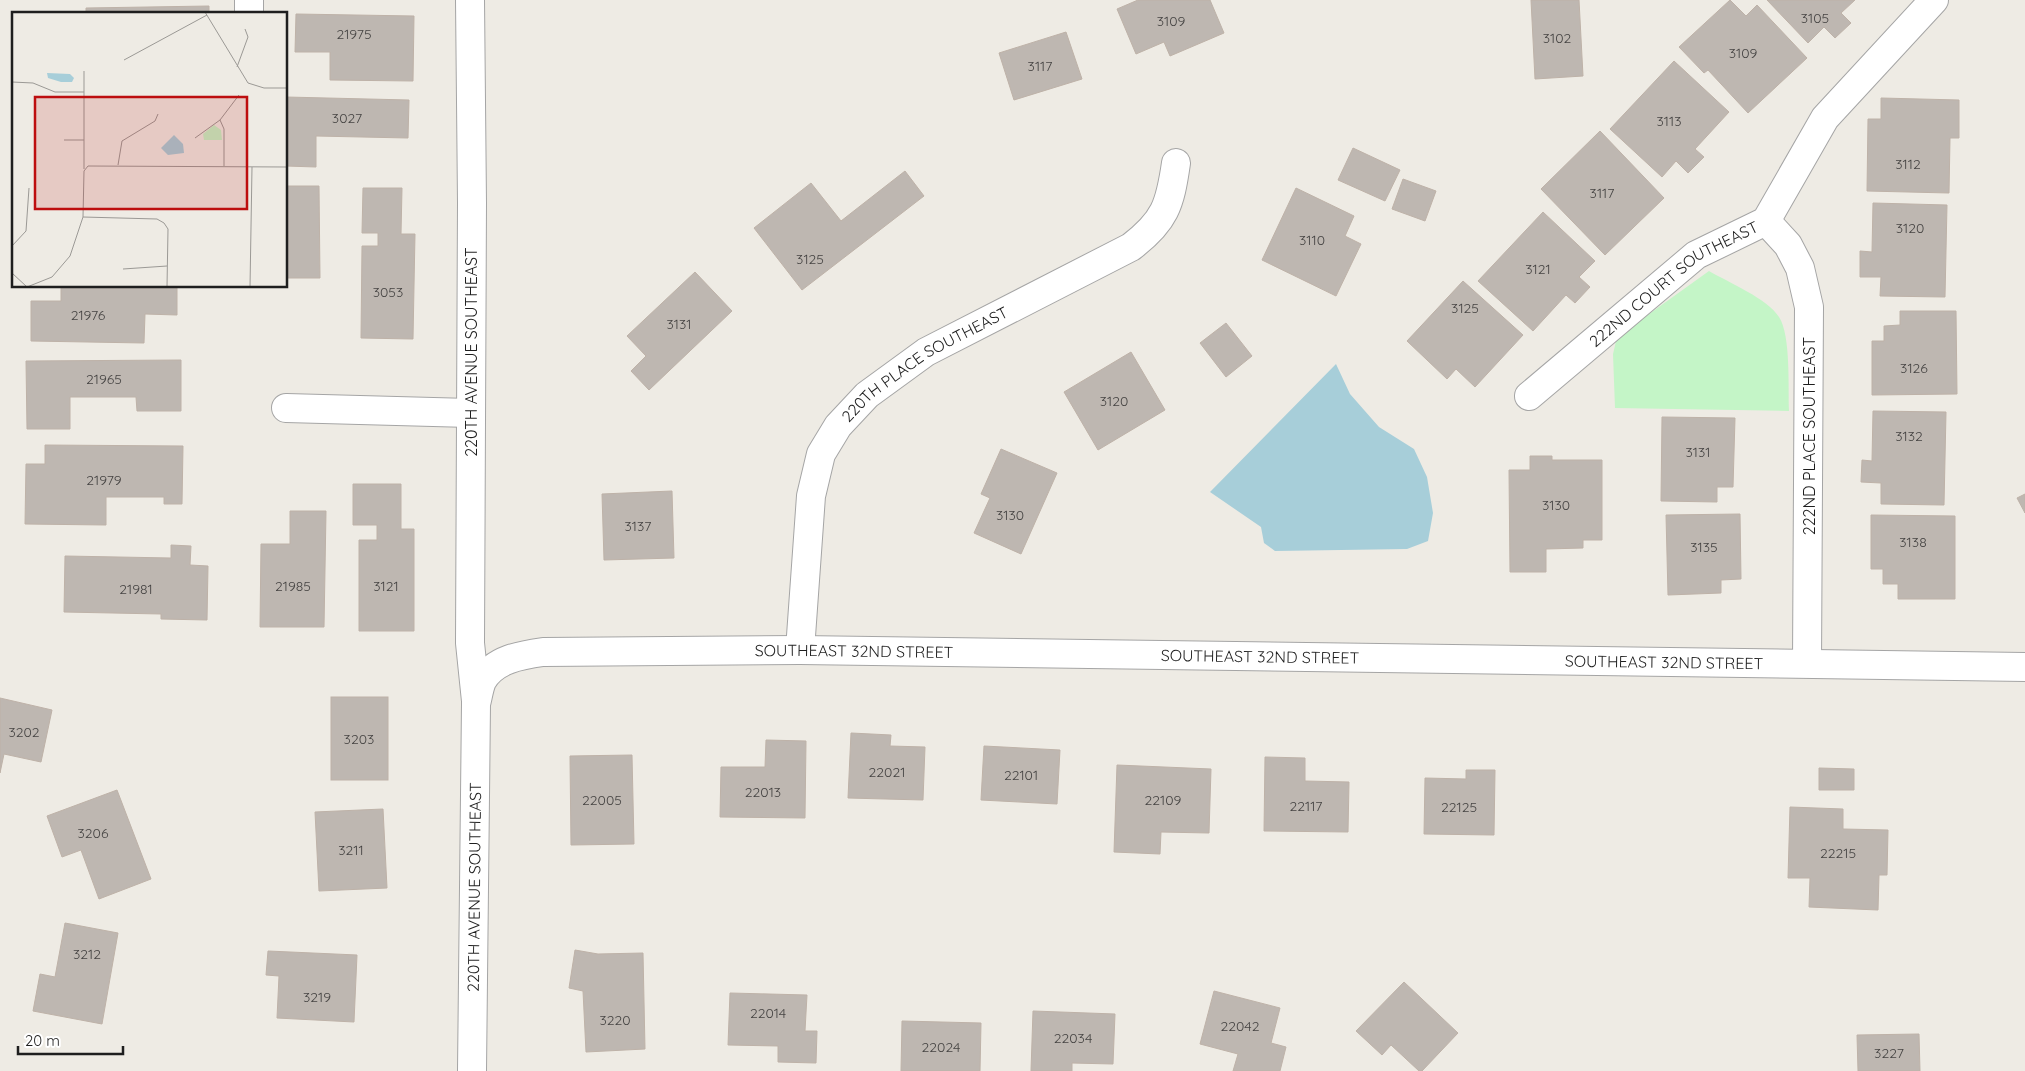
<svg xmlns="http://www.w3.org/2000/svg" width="2025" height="1071" font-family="Quicksand,sans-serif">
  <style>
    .park { fill: #c4f5c7 }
    .water { fill: #a7ced9 }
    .building { fill: #beb7b1; stroke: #beb2a8 }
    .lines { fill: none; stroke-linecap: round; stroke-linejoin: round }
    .minor-casing { stroke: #a5a5a5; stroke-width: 30 }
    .minor { stroke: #fff; stroke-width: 28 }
    .labels { text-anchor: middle; stroke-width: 5; stroke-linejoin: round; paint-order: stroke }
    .number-label { font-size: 14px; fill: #464443 }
    .street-label { font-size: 16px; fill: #1e1e1e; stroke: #fff }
    .inset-road { fill: none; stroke: #9b9995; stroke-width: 1 }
    .view { fill: #bd0e0f; fill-opacity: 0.15; stroke: #bd0e0f; stroke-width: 2.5 }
    .inset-edge { fill: none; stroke: #1e1e1e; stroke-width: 2.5 }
  </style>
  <rect width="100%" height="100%" fill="#eeebe4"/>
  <path class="park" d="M 1709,271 C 1728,282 1768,299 1779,317 C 1791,335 1788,388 1789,411 L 1615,408 L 1613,354 L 1617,337 Z"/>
  <polygon class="water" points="1336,364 1350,394 1379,427 1414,449 1427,477 1433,513 1428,541 1407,549 1275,551 1264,543 1261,527 1210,492"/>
  <g class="building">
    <polygon points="1138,0 1210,0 1224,33 1170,56 1164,42 1136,54 1117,9"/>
    <polygon points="1531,0 1579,0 1583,76 1535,79"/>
    <polygon points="1730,0 1746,16 1757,5 1807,58 1748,113 1708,70 1704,73 1679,47"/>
    <polygon points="1767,0 1855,0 1841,13 1851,23 1835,38 1824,27 1808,43"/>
    <polygon points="209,6 209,14 86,14 86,8"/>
    <polygon points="296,14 414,16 413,81 330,80 330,52 295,52"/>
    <polygon points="1066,32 1082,79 1014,100 999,53"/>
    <polygon points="1674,61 1729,112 1695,149 1704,157 1688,173 1676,161 1662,177 1610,129"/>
    <polygon points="286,97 409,100 408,138 316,136 316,167 286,166"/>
    <polygon points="1881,98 1959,100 1959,138 1950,138 1949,193 1867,191 1868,119 1881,119"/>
    <polygon points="1600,131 1664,198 1605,255 1541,189"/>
    <polygon points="1353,148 1400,170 1385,201 1338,180"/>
    <polygon points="905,171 924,196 802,290 754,228 811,183 841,221"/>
    <polygon points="1403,179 1436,191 1425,221 1392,209"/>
    <polygon points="286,186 319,186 320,278 286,278"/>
    <polygon points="363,188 402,188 401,234 415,234 413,339 361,338 362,246 378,246 378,233 362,233"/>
    <polygon points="1296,188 1354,216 1345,236 1361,244 1336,296 1262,260"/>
    <polygon points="1873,203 1947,205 1945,297 1880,296 1881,277 1860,277 1860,251 1872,252"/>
    <polygon points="1543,212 1595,261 1579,277 1590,287 1575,303 1566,295 1533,331 1478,281"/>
    <polygon points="695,272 732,311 649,390 631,371 646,356 627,336"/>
    <polygon points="1463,281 1523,335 1475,387 1456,369 1447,379 1407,341"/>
    <polygon points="61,286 177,286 177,315 145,314 144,343 31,341 31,301 61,301"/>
    <polygon points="1900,311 1956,311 1957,394 1872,395 1872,341 1884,341 1884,326 1900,325"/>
    <polygon points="1226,323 1252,356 1226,377 1200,343"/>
    <polygon points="1131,352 1165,410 1098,450 1064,392"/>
    <polygon points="181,360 181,411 137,411 136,397 70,397 70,429 27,429 26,361"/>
    <polygon points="1873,411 1946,412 1944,505 1881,504 1881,483 1861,482 1862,460 1872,461"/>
    <polygon points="1662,417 1735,418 1733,487 1717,487 1717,502 1661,501"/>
    <polygon points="45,445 183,446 182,504 164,504 164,497 106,497 106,525 25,524 26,464 45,464"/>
    <polygon points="1001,449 1057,473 1021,554 974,533 990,498 981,494"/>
    <polygon points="1530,456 1552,456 1552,460 1602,460 1602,540 1583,540 1583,548 1546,549 1546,572 1510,572 1509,470 1530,470"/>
    <polygon points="353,484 401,484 401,529 414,529 414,631 359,631 359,540 377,540 377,525 353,525"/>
    <polygon points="672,491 674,558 604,560 602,494"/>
    <polygon points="2025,494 2025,513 2017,498"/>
    <polygon points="290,511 326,511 324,627 260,627 261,544 290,544"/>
    <polygon points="1740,514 1741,579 1721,580 1721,593 1668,595 1666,515"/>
    <polygon points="1871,515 1955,516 1955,599 1898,599 1898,584 1883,584 1883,569 1871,569"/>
    <polygon points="171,545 191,546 190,565 208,566 207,620 161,619 161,614 64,612 65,556 171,558"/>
    <rect x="331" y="697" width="57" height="83"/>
    <polygon points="0,698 52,710 41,762 4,754 0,773"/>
    <polygon points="851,733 891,735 890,746 925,747 923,800 848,798"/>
    <polygon points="766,740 806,741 805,818 720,817 721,767 765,767"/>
    <polygon points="984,746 1060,750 1057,804 981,800"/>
    <polygon points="632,755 634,844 571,845 570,756"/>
    <polygon points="1265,757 1305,758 1305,781 1349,782 1348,832 1264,831"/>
    <polygon points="1117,765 1211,769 1209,833 1161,832 1160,854 1114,852"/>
    <polygon points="1819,768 1854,769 1854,790 1819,790"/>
    <polygon points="1466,770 1495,770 1494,835 1424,834 1425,778 1466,779"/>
    <polygon points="117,790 151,879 99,899 81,850 62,857 47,816"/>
    <polygon points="1790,807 1843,809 1843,829 1888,830 1887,875 1879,875 1878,910 1809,907 1810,878 1788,878"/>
    <polygon points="383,809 387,888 319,891 315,812"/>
    <polygon points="65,923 118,933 102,1024 33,1011 40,974 55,977"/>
    <polygon points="575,950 598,954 643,953 645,1049 586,1052 583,991 569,988"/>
    <polygon points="268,951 357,955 354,1022 277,1018 279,976 266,975"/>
    <polygon points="1404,982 1458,1033 1422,1071 1419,1071 1391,1045 1382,1055 1356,1031"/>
    <polygon points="1214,991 1280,1008 1271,1043 1286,1047 1280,1071 1233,1071 1238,1054 1200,1044"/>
    <polygon points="730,993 807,995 805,1031 817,1031 816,1063 778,1062 778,1046 728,1045"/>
    <polygon points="1033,1011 1115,1014 1113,1064 1072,1063 1072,1071 1031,1071"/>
    <polygon points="902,1021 981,1023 980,1071 901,1071"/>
    <polygon points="1919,1034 1920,1071 1858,1071 1857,1035"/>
  </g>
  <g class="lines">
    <defs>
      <g id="minor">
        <polyline points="470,0 472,203 470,643 476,701"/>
        <polyline points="249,14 249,0"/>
        <polyline points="1766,221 1788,245 1800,268 1809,307 1807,663"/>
        <path id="s1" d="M 1529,396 L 1696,255 L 1766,221 L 1825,118 L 1934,0"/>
        <polyline points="286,408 470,413"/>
        <path id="s2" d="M 800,650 L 811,496 L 821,454 L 838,426 L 867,395 L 926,352 L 1131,247 C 1165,221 1170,205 1176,163"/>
        <path id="s3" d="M 472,1071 L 476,704 C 478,697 479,688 482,681 C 494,659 522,655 543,652 L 800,650 L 2025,667"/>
      </g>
    </defs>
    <use href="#minor" class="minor-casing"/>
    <use href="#minor" class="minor"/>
  </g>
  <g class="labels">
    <g class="number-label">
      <text x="1815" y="23">3105</text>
      <text x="1171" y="26">3109</text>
      <text x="354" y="39">21975</text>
      <text x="1557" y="43">3102</text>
      <text x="1743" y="58">3109</text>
      <text x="1040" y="71">3117</text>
      <text x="347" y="123">3027</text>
      <text x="1669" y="126">3113</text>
      <text x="1908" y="169">3112</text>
      <text x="1602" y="198">3117</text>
      <text x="1910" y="233">3120</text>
      <text x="1312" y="245">3110</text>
      <text x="810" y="264">3125</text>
      <text x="1538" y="274">3121</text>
      <text x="388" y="297">3053</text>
      <text x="1465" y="313">3125</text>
      <text x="88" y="320">21976</text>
      <text x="679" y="329">3131</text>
      <text x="1914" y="373">3126</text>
      <text x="104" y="384">21965</text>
      <text x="1114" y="406">3120</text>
      <text x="1909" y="441">3132</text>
      <text x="1698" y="457">3131</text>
      <text x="104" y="485">21979</text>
      <text x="1556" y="510">3130</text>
      <text x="1010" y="520">3130</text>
      <text x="638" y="531">3137</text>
      <text x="1913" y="547">3138</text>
      <text x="1704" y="552">3135</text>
      <text x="293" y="591">21985</text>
      <text x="386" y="591">3121</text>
      <text x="136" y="594">21981</text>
      <text x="24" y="737">3202</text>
      <text x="359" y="744">3203</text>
      <text x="887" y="777">22021</text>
      <text x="1021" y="780">22101</text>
      <text x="763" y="797">22013</text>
      <text x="602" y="805">22005</text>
      <text x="1163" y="805">22109</text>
      <text x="1306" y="811">22117</text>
      <text x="1459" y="812">22125</text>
      <text x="93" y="838">3206</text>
      <text x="351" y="855">3211</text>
      <text x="1838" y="858">22215</text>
      <text x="87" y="959">3212</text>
      <text x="317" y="1002">3219</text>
      <text x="768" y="1018">22014</text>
      <text x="615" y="1025">3220</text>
      <text x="1240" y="1031">22042</text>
      <text x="1073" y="1043">22034</text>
      <text x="941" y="1052">22024</text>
      <text x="1889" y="1058">3227</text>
    </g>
    <g class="street-label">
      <text dy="6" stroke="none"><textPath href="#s1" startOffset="184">222ND COURT SOUTHEAST</textPath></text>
      <text transform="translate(471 352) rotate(-90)" y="6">220TH AVENUE SOUTHEAST</text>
      <text dy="6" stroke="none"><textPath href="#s2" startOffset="338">220TH PLACE SOUTHEAST</textPath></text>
      <text transform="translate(1809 436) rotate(-90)" y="6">222ND PLACE SOUTHEAST</text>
      <text dy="6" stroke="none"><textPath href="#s3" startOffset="772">SOUTHEAST 32ND STREET</textPath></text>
      <text dy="6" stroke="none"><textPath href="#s3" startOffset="1178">SOUTHEAST 32ND STREET</textPath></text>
      <text dy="6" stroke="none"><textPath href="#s3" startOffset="1582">SOUTHEAST 32ND STREET</textPath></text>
      <text dy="6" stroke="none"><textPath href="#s3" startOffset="184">220TH AVENUE SOUTHEAST</textPath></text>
    </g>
  </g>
  <g transform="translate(12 12)">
    <rect width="275" height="275" fill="#eeebe4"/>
    <path d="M 202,113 L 209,118 L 210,128 L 192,128 L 191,122 Z" fill="#c4f5c7"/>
    <path d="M 35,61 L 58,62 L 62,66 L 60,70 L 49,70 L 36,66 ZM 162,123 L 171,132 L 172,141 L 156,143 L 149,136 Z" fill="#a7ced9"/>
    <path class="inset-road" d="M 193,0 L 236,71 L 252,76 L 275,76M 112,48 L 195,3M 225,55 L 236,25 L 233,17M 0,70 L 21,71 L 43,80 L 72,80M 208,108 L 212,117 L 212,154M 183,126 L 208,108 L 227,83M 52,128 L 72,128M 106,153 L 110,129 L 143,109 L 146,102M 72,157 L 72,59M 71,205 L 145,207 L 152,211 L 156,217 L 155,275M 0,234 L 14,219 L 17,176M 111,257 L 155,254M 0,261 L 15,275M 15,275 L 40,265 L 58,244 L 71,205 L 72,159 L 76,154 L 275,155M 238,275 L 240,155"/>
    <path class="view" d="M 23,85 L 235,85 L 235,197 L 23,197 Z"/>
    <rect width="275" height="275" class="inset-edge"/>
  </g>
  <path d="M18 1046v8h105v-8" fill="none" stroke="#1e1e1e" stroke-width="2.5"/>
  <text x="25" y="1046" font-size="15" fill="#1e1e1e" stroke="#ffffff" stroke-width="4" paint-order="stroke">20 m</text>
</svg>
